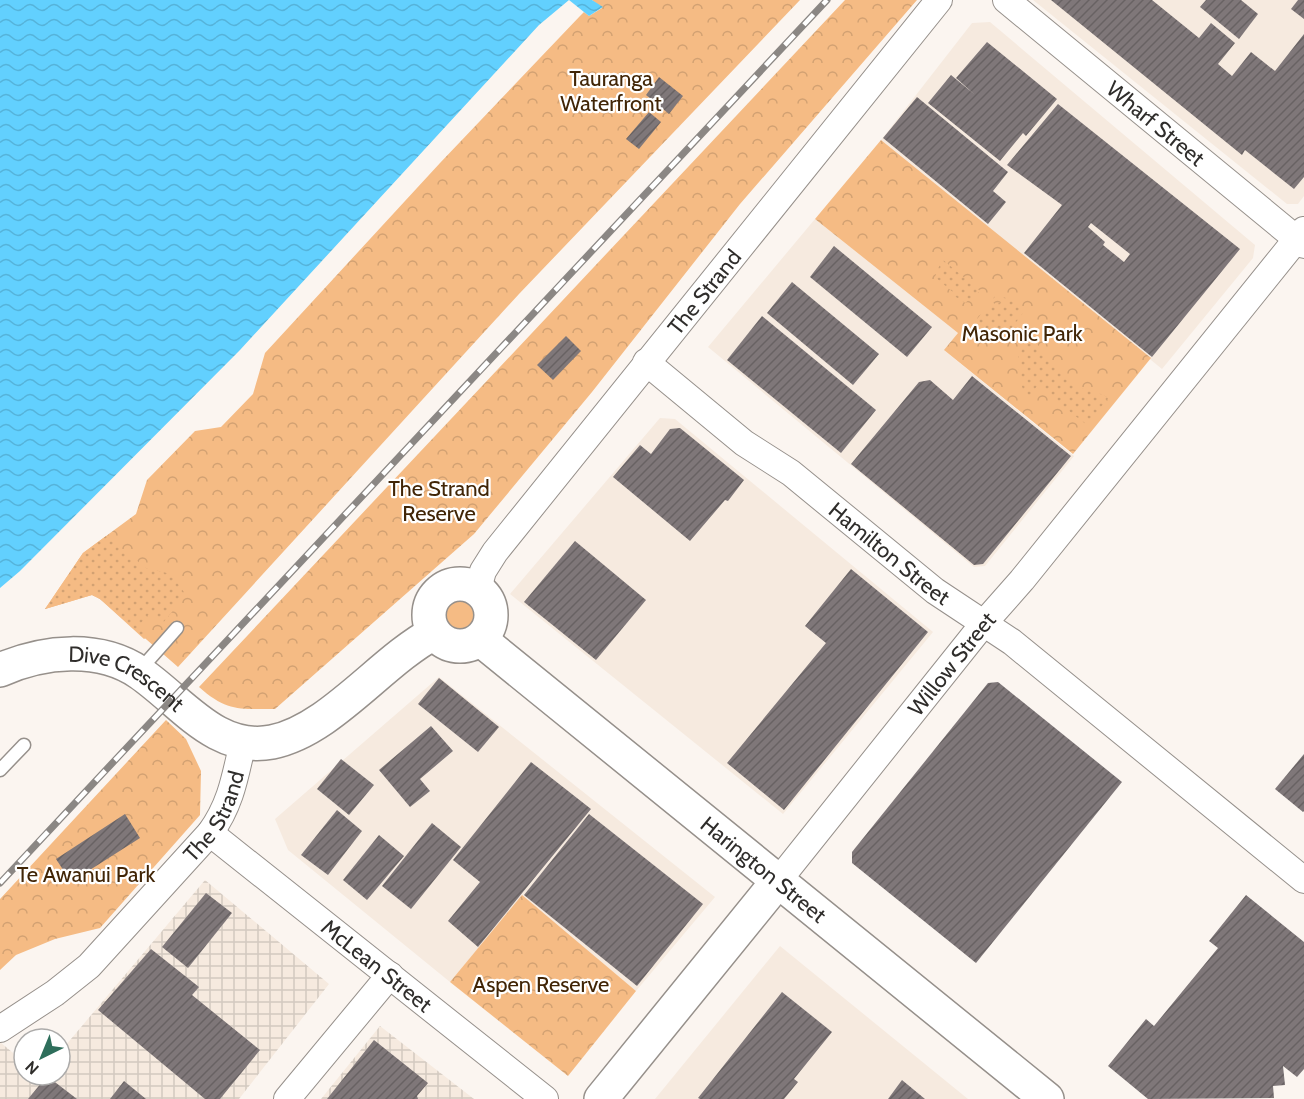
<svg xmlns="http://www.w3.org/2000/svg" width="1304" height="1099" font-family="Cabin,sans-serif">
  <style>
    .built { fill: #f6eadf }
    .industrial { fill: url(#industrial-grid) }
    .grass { fill: #f5bb84 }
    .forest { fill: url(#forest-crowns) }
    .garden { fill: url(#garden-dots) }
    .water { fill: url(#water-waves) }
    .building { fill: url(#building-hatch); fill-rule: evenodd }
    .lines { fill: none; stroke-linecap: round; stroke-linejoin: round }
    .lane-casing { stroke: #96908b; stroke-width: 15 }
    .street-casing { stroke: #96908b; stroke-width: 28 }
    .secondary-casing { stroke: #96908b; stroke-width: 36 }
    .lane { stroke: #fff; stroke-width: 12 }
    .street { stroke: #fff; stroke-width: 26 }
    .secondary { stroke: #fff; stroke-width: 33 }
    .rail-casing { stroke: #8b8784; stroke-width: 7 }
    .rail { stroke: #fff; stroke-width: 4.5; stroke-dasharray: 14; stroke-linecap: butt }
    .labels { text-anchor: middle; stroke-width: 4.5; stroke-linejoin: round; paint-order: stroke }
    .park-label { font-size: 22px; fill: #412506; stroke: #fff }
    .street-label { font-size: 22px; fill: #2f2d2b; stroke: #fff }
  </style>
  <defs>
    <pattern id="industrial-grid" width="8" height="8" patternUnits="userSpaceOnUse" patternTransform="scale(1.5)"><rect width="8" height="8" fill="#f6eadf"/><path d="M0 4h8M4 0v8" fill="none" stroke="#d3c9c0"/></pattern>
    <pattern id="forest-crowns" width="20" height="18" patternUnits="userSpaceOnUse" patternTransform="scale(1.5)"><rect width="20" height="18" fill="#f5bb84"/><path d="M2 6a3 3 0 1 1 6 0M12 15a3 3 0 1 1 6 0" fill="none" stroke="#d2a172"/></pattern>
    <pattern id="garden-dots" width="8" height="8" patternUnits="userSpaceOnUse" patternTransform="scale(1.5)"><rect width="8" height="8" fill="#f5bb84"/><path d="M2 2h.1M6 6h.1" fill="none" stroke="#d2a172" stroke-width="1.8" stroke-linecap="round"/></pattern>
    <pattern id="water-waves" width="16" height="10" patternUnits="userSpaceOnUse" patternTransform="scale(1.5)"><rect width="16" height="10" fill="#62d0fe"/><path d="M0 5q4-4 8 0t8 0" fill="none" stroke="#55b3da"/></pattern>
    <pattern id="building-hatch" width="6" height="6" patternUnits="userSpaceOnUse" patternTransform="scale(1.5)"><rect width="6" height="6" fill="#7f7779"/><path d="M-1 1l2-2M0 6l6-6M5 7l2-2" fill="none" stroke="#686263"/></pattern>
  </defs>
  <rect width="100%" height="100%" fill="#fbf5f0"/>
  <g class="built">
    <polygon points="1033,0 1304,0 1304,196 1298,204 1287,204"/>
    <polygon points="990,22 1255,245 1253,258 1162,369 881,140 972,23"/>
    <polygon points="815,219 958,333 945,351 1074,456 985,566 974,567 708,347"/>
    <polygon points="660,418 675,419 933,632 783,814 510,594"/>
    <polygon points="439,677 715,897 636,991 522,896 450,982 288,850 275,819"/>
    <polygon points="780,946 968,1099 655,1099"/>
  </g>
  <g class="industrial">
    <polygon points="205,880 329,984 239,1099 0,1099 0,1042 24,1062 24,1075 60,1075 60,1052"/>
    <polygon points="380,1026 474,1099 321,1099"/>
  </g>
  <circle class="grass" cx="461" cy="617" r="19"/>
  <g class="forest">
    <polygon points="592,0 800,0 519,294 178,667 100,599 92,595 45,609 83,553 136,514 147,480 195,431 221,427 253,394 265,353 440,163 580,16 584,12 589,16 602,8"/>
    <path d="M 845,0 L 917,0 L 740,204 L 592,392 L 474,534 L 275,709 C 240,709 227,712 199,687 Z"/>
    <polygon points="881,140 1151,358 1073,454 944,350 958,333 815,219"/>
    <polygon points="166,720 186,739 201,771 200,815 100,928 55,939 16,955 0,970 0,899"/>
    <polygon points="522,895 636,991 568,1076 450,982"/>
  </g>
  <g class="garden">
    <polygon points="942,259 980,291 965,303 953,295 954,293 935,277"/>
    <polygon points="995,296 1002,297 993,302 995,305 1004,301 1003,297 1017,302 1023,313 1010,330 991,338 989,334 987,336 988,338 983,340 980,339 974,323"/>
    <polygon points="1030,336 1074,386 1104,395 1108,398 1087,425 1037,386 1028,398 1024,394 1018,370 1021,369 1018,356"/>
    <polygon points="106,536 146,568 171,574 186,595 162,624 150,613 140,624 151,635 144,639 100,599 92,595 45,609 83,553"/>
  </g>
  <polygon class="water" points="0,0 592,0 603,7 589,16 569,0 539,25 240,350 20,571 0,588"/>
  <g class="building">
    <polygon points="1051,0 1152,0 1199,38 1211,23 1235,43 1218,64 1232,76 1251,52 1275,71 1304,34 1304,177 1294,189 1245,150 1242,155"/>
    <polygon points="1206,0 1241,0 1258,14 1239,39 1200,7"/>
    <polygon points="1298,0 1304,0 1304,19 1291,9"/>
    <polygon points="987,42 1057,99 1026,136 1023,133 1000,161 928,103 951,75 974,94 956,78"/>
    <polygon points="659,77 683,96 669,114 646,95"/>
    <polygon points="917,97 1008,172 993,191 1006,202 988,224 883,138"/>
    <path d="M 1058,104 L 1240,249 L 1152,357 L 1024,253 L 1062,205 L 1007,165 ZM 1091,223 L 1130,254 L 1124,262 L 1103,245 L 1105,242 L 1088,227 Z"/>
    <polygon points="649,112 661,122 639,149 626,139"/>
    <polygon points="834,246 932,327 907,357 810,277"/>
    <polygon points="792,282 879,354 853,385 767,313"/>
    <polygon points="762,316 876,410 841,453 727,360"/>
    <polygon points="566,336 581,351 553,380 537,365"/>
    <polygon points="972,376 1071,456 983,564 974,565 851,464 919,382 930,380 953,400"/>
    <polygon points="680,428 744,480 728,501 725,500 690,541 613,477 640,445 651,454 670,429"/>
    <polygon points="575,541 646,600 596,660 524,602"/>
    <polygon points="851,569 928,632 784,810 727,763 826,643 805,626"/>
    <polygon points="439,678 499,727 478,752 418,704"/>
    <polygon points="998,682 1122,782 976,963 852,863 852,852 988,683"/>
    <polygon points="431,726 453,751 420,779 430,791 410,807 379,770"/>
    <polygon points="1304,754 1304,811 1303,812 1275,789"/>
    <polygon points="341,759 374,785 349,815 317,789"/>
    <polygon points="531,762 591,809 478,947 448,921 480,882 453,860"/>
    <polygon points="337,810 362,831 328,875 301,855"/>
    <polygon points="125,814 140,838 71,882 56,859"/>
    <polygon points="589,814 703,904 637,986 524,895"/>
    <polygon points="432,823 461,847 411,909 382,886"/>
    <polygon points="379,835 404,856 367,900 343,880"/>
    <polygon points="206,893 232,913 188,968 162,947"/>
    <polygon points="1246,895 1304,942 1304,1069 1297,1077 1283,1066 1285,1085 1273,1086 1274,1098 1148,1099 1108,1066 1146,1019 1154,1026 1218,948 1209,941"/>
    <polygon points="151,949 199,987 192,995 260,1050 220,1099 205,1099 98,1010"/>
    <polygon points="782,992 832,1032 794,1079 798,1082 784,1099 700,1099 698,1098"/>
    <polygon points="374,1040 428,1083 417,1096 418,1099 327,1099"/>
    <polygon points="47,1076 77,1099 28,1099"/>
    <polygon points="902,1080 925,1099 888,1099"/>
    <polygon points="124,1081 146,1099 110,1099"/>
  </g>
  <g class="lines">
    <defs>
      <g id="lane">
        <polyline points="139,671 177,628"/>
        <polyline points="0,770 24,745"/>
      </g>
      <g id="street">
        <path id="s1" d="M 1006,0 L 1304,245"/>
        <path id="s2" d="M 646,362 L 744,443 L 791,473 L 935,591 L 1012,642 L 1304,880"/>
        <path id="s3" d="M 478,589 L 483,571 L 495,552 L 939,0"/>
        <path id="s4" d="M 210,833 L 545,1099"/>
        <path id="s5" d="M 778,881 L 984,623 L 1022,580 L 1304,230"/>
        <path id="s6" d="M 0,1029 L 55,993 L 89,966 L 210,833 C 231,804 235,777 243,742"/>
        <polyline points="287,1099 390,975"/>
      </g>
      <g id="secondary">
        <circle cx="460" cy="615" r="31"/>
        <path id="s7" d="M 481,640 L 1047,1099"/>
        <path id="s8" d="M 0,670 C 43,651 99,645 140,673 C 181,701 216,753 272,742 C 331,730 381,661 434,633"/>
        <polyline points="601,1099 778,881"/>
      </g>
    </defs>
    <use href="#lane" class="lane-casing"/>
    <use href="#street" class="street-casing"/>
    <use href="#secondary" class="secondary-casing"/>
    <use href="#lane" class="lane"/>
    <use href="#street" class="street"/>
    <use href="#secondary" class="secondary"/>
    <defs>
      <polyline id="rail" points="0,883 827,0"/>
    </defs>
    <use href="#rail" class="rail-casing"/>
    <use href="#rail" class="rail"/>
  </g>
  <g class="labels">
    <g class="park-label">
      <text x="611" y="86">Tauranga<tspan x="611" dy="25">Waterfront</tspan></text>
      <text x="1022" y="341">Masonic Park</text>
      <text x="439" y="496">The Strand<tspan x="439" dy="25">Reserve</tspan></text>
      <text x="86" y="882">Te Awanui Park</text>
      <text x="541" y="992">Aspen Reserve</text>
    </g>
    <g class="street-label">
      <text dy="8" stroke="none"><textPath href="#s1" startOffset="194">Wharf Street</textPath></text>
      <text dy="8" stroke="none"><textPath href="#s3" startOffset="375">The Strand</textPath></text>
      <text dy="8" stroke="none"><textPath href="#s2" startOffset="310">Hamilton Street</textPath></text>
      <text dy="8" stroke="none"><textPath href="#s5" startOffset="278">Willow Street</textPath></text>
      <text dy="8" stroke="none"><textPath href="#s8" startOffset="135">Dive Crescent</textPath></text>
      <text dy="8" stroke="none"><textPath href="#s6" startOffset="306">The Strand</textPath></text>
      <text dy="8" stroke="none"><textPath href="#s7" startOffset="364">Harington Street</textPath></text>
      <text dy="8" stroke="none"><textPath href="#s4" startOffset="213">McLean Street</textPath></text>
    </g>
  </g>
  <g transform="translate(42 1057) rotate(223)"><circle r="28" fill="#ffffff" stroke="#acabaa" stroke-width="1.5"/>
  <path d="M0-4.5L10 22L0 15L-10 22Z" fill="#2e6e5b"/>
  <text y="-9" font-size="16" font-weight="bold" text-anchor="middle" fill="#2f2d2b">N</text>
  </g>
</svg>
